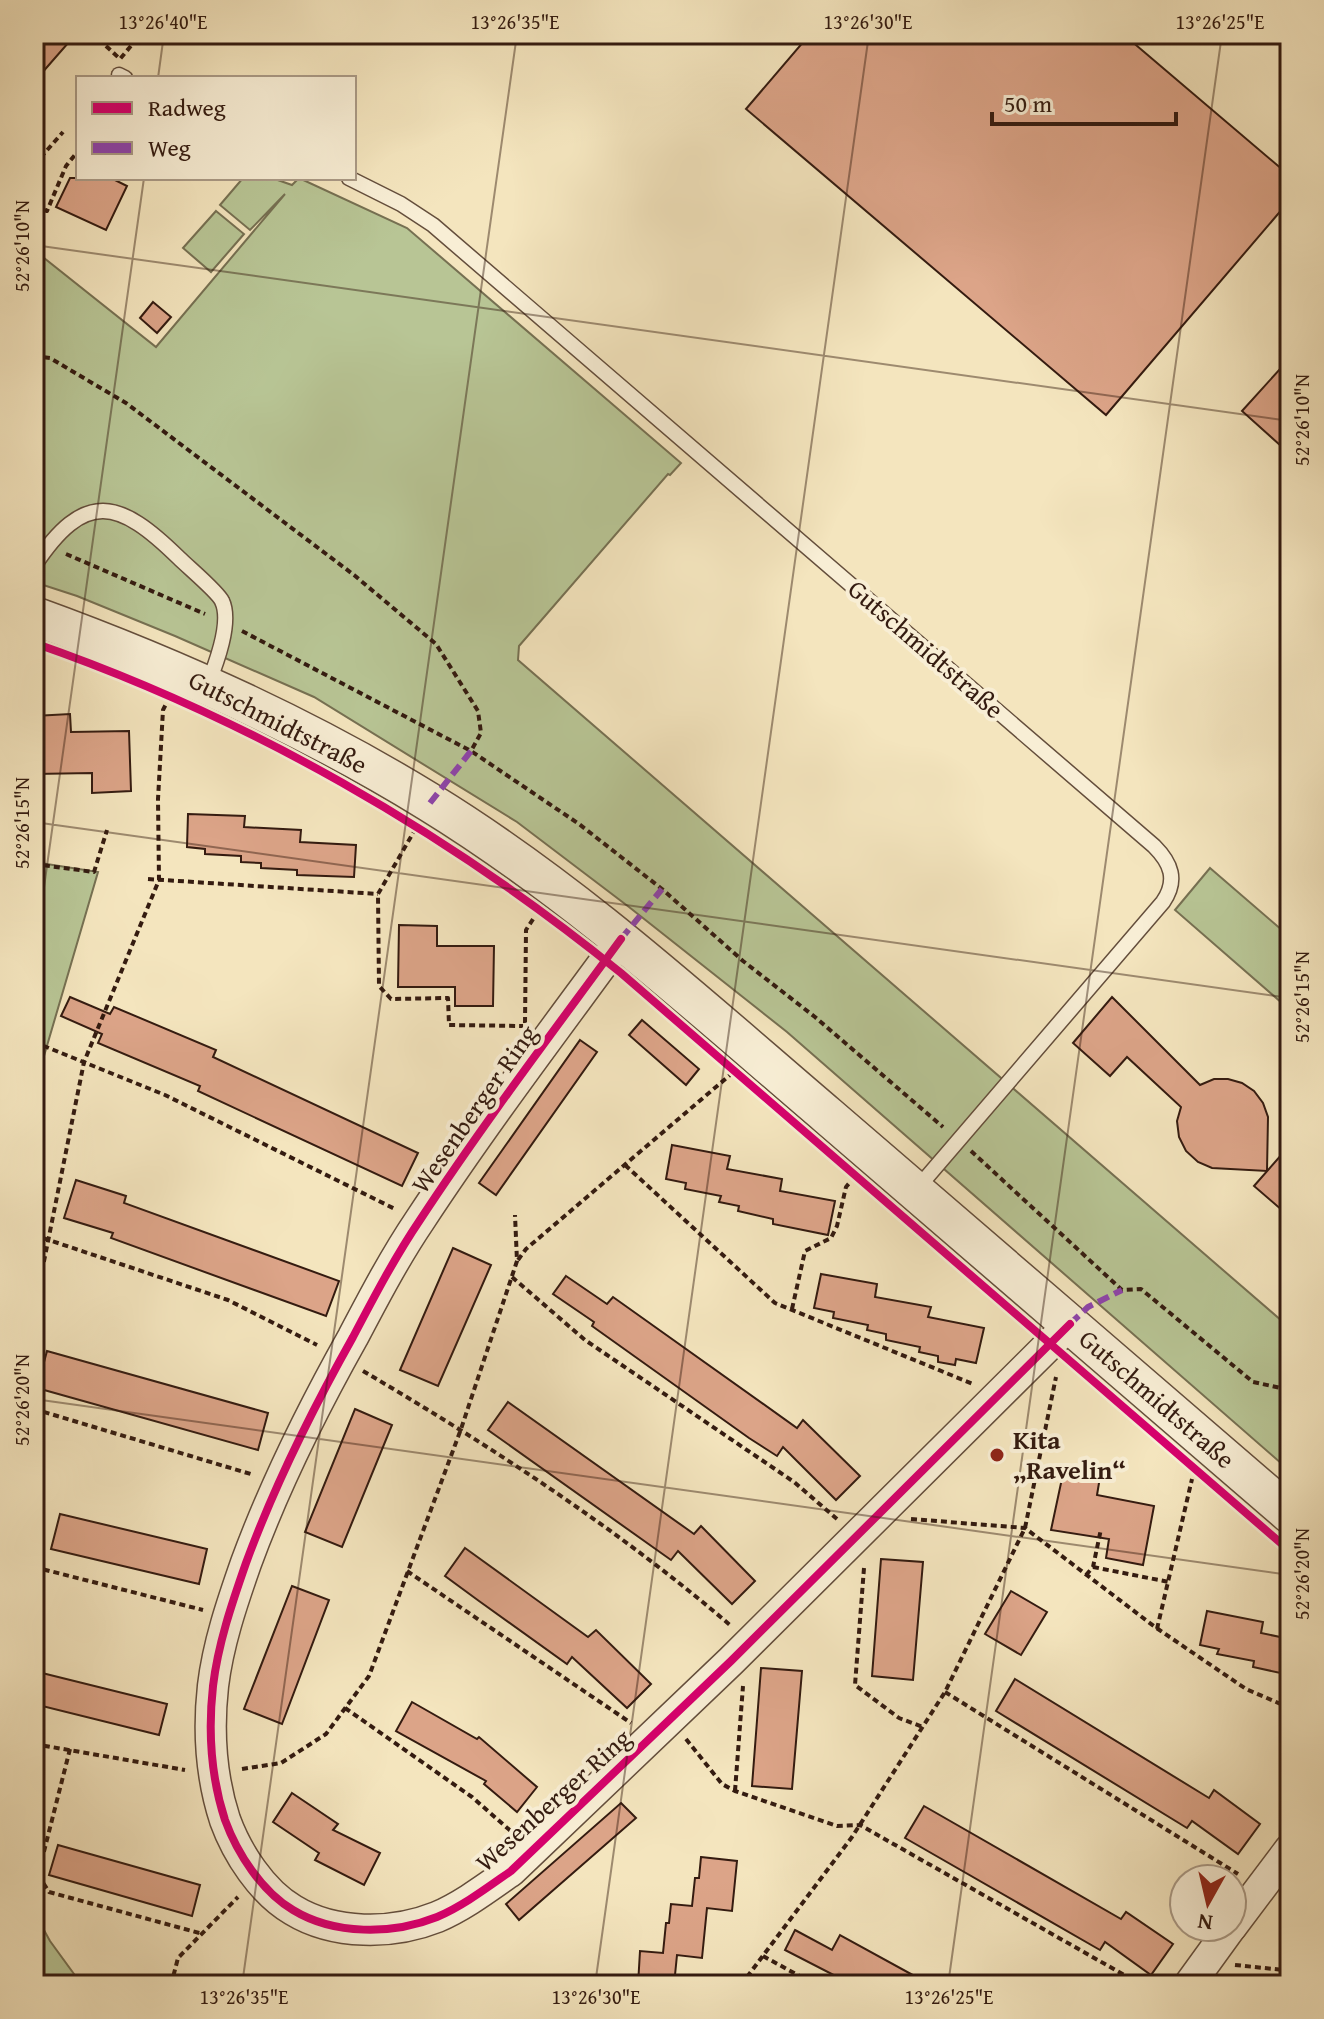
<svg xmlns="http://www.w3.org/2000/svg" width="1324" height="2019" font-family="'Gentium Book Plus',serif">
  <style>
    .green { fill: #b8c595; stroke: #767052; stroke-width: 2 }
    .building { fill: #dca488; stroke: #341b10; stroke-width: 2 }
    .lines { fill: none; stroke-linecap: round; stroke-linejoin: round }
    .service-casing { stroke: #644e3c; stroke-width: 17 }
    .minor-casing { stroke: #644e3c; stroke-width: 33 }
    .tertiary-casing { stroke: #644e3c; stroke-width: 41 }
    .path { stroke: #341b10; stroke-width: 4; stroke-dasharray: 6 4; stroke-linecap: butt }
    .service { stroke: #f8eed5; stroke-width: 14 }
    .minor { stroke: #f8eed5; stroke-width: 30 }
    .tertiary { stroke: #f8eed5; stroke-width: 38 }
    .quiet { stroke: #8e44ad; stroke-width: 6; stroke-dasharray: 12 6; stroke-linecap: butt }
    .cycleway-casing { stroke: #f8eed5; stroke-width: 13 }
    .cycleway { stroke: #d6006c; stroke-width: 8 }
    .ticks { fill: none; stroke: #341b10; stroke-width: 2; stroke-opacity: 0.45 }
    .poi-dot { fill: #8f2418; stroke: #f8eed5; stroke-width: 3 }
    .labels { text-anchor: middle; stroke-width: 8; stroke-linejoin: round; paint-order: stroke }
    .street-label { font-size: 26px; fill: #341b10; stroke: #f8eed5 }
    .poi-label { font-size: 26px; font-weight: bold; fill: #341b10; stroke: #f8eed5; text-anchor: start }
    .neatline { fill: none; stroke: #341b10; stroke-width: 3 }
    .ticks-label { font-size: 20px; text-anchor: middle; fill: #341b10 }
  </style>
  <rect width="100%" height="100%" fill="#f4e5be"/>
  <filter id="stains"><feTurbulence type="fractalNoise" baseFrequency=".0025" numOctaves="4"/><feColorMatrix values="0 0 0 0 .2 0 0 0 0 .09 0 0 0 0 .02 0 0 0 .5 -.17"/></filter>
  <radialGradient id="worn" r=".72"><stop offset=".6" stop-color="#630" stop-opacity="0"/><stop offset="1" stop-color="#630" stop-opacity=".3"/></radialGradient>
  <g class="green">
    <polygon points="243,178 272,178 292,185 299,178 407,228 681,463 670,475 668,474 519,646 518,660 1290,1328 1290,1471 787,1032 629,907 517,822 314,697 175,636 77,596 34,582 34,250 156,347 285,194 250,230 220,205"/>
    <polygon points="216,211 244,234 211,272 183,248"/>
    <polygon points="34,862 98,872 34,1090"/>
    <polygon points="1210,868 1290,937 1290,1010 1175,910"/>
    <polygon points="34,1912 50,1941 82,1985 34,1985"/>
  </g>
  <g class="building">
    <polygon points="34,34 76,34 34,82"/>
    <polygon points="810,34 1123,34 1290,176 1290,200 1106,415 746,109"/>
    <polygon points="70,178 111,178 127,186 106,230 56,207"/>
    <polygon points="153,302 171,317 157,333 140,318"/>
    <polygon points="1290,358 1290,454 1242,411"/>
    <polygon points="70,714 71,732 129,731 131,791 92,793 92,773 34,774 34,716"/>
    <polygon points="188,814 245,816 244,827 301,830 300,842 356,845 354,877 297,875 297,870 261,868 261,863 241,862 241,856 205,854 205,849 187,847"/>
    <polygon points="399,925 437,926 437,946 494,946 493,1006 455,1006 455,987 398,987"/>
    <polygon points="70,997 110,1014 114,1007 216,1050 213,1057 418,1153 402,1186 198,1091 200,1086 98,1043 102,1034 61,1016"/>
    <polygon points="1112,997 1200,1085 1214,1079 1228,1079 1242,1083 1254,1091 1263,1103 1268,1117 1267,1171 1212,1168 1198,1162 1186,1151 1179,1137 1177,1121 1181,1107 1127,1057 1110,1076 1073,1043"/>
    <polygon points="642,1020 699,1069 686,1085 629,1035"/>
    <polygon points="580,1040 597,1052 496,1195 479,1183"/>
    <polygon points="672,1145 730,1156 727,1169 782,1179 780,1191 835,1201 828,1235 773,1224 773,1219 738,1211 739,1206 719,1202 721,1196 685,1189 686,1183 666,1179"/>
    <polygon points="1290,1145 1290,1217 1254,1186"/>
    <polygon points="76,1180 126,1196 124,1203 339,1281 326,1316 111,1238 113,1233 64,1218"/>
    <polygon points="453,1248 491,1265 438,1386 400,1370"/>
    <polygon points="821,1274 877,1284 875,1297 931,1307 928,1317 984,1328 976,1363 956,1359 955,1365 938,1362 938,1356 919,1352 920,1347 886,1340 886,1334 867,1330 868,1325 833,1318 834,1312 814,1308"/>
    <polygon points="566,1276 607,1304 613,1297 797,1428 803,1420 860,1476 836,1500 783,1447 777,1456 749,1438 592,1326 594,1322 553,1294"/>
    <polygon points="47,1351 268,1413 258,1450 37,1388"/>
    <polygon points="508,1402 694,1534 701,1526 755,1581 732,1604 678,1551 671,1560 488,1430"/>
    <polygon points="355,1409 392,1425 342,1547 305,1532"/>
    <polygon points="1064,1469 1100,1477 1097,1495 1154,1506 1143,1565 1106,1558 1109,1539 1051,1530"/>
    <polygon points="60,1514 207,1549 199,1584 51,1549"/>
    <polygon points="465,1548 588,1637 596,1630 651,1684 627,1708 572,1657 567,1664 479,1601 445,1576"/>
    <polygon points="881,1559 923,1562 913,1680 872,1676"/>
    <polygon points="292,1586 329,1600 282,1724 244,1709"/>
    <polygon points="1011,1591 1047,1612 1021,1655 985,1634"/>
    <polygon points="1207,1611 1263,1622 1261,1633 1290,1639 1290,1675 1253,1667 1254,1661 1217,1654 1219,1649 1200,1645"/>
    <polygon points="761,1668 802,1671 792,1789 752,1786"/>
    <polygon points="34,1671 167,1704 159,1735 34,1704"/>
    <polygon points="1015,1679 1209,1798 1214,1790 1260,1824 1238,1854 1192,1821 1187,1828 996,1711"/>
    <polygon points="412,1702 477,1739 479,1737 537,1787 517,1812 484,1784 486,1781 396,1731"/>
    <polygon points="292,1793 338,1824 333,1830 380,1853 364,1885 315,1860 319,1853 273,1822"/>
    <polygon points="621,1803 636,1818 519,1920 506,1904"/>
    <polygon points="924,1806 1121,1919 1126,1912 1173,1944 1151,1975 1105,1942 1100,1950 905,1838"/>
    <polygon points="58,1845 200,1885 192,1916 49,1875"/>
    <polygon points="701,1857 737,1861 732,1911 707,1908 702,1958 677,1955 674,1985 638,1985 640,1951 663,1953 666,1923 669,1923 671,1904 692,1906 695,1878 699,1878"/>
    <polygon points="795,1930 832,1950 840,1935 931,1985 853,1985 785,1950"/>
  </g>
  <g class="lines">
    <defs>
      <g id="service">
        <polyline points="119,75 125,78"/>
        <path d="M 349,178 L 401,204 L 433,225 L 1154,846 C 1171,863 1178,880 1163,902 L 915,1191"/>
        <path d="M 34,566 C 85,489 119,499 179,558 C 188,567 218,592 222,601 C 232,622 216,664 208,684"/>
      </g>
      <g id="minor">
        <path d="M 621,939 C 553,1032 483,1124 420,1220 C 395,1257 374,1297 353,1337 C 312,1410 275,1484 246,1563 C 232,1603 218,1644 213,1686 C 208,1731 211,1777 225,1820 C 237,1853 262,1892 293,1910 C 334,1935 392,1935 437,1917 C 463,1906 488,1887 511,1871 L 731,1661 L 1070,1324"/>
        <polyline points="1232,1926 1290,1849"/>
        <polyline points="1189,1985 1231,1927"/>
      </g>
      <path id="tertiary" d="M 34,616 C 172,666 304,725 429,802 C 574,891 699,1006 828,1116 C 982,1249 1136,1381 1290,1514"/>
    </defs>
    <use href="#service" class="service-casing"/>
    <use href="#minor" class="minor-casing"/>
    <use href="#tertiary" class="tertiary-casing"/>
    <g class="path">
      <polyline points="106,46 120,59 141,34"/>
      <polyline points="34,165 63,132"/>
      <polyline points="34,207 47,211 66,166 78,151"/>
      <polyline points="34,356 50,358 126,403 354,575 436,644 478,711 481,733 471,751"/>
      <polyline points="66,554 205,614"/>
      <polyline points="242,631 471,751 579,824 662,889 743,961 815,1017 943,1127"/>
      <polyline points="416,828 378,894 379,986 391,999 448,998 449,1025 523,1026"/>
      <polyline points="34,864 94,872 107,830"/>
      <polyline points="148,879 378,894"/>
      <polyline points="525,1023 526,930 535,916"/>
      <polyline points="34,1042 165,1095 395,1209"/>
      <polyline points="971,1151 1122,1290 1141,1289 1253,1382 1290,1390"/>
      <polyline points="625,1165 775,1303 973,1384"/>
      <polyline points="34,1235 228,1300 317,1345"/>
      <polyline points="518,1260 526,1249 730,1075"/>
      <polyline points="512,1277 585,1340 794,1482 837,1519"/>
      <polyline points="792,1309 805,1251 831,1238 837,1226 846,1187 851,1181"/>
      <polyline points="34,1311 84,1062 159,880 158,799 163,710 166,704"/>
      <path d="M 363,1371 C 489,1445 618,1529 730,1625"/>
      <polyline points="34,1409 254,1475"/>
      <polyline points="911,1519 1025,1528 1155,1627 1246,1689 1290,1708"/>
      <polyline points="34,1567 203,1610"/>
      <polyline points="1093,1567 1169,1582"/>
      <polyline points="864,1568 855,1685 899,1718 923,1727"/>
      <polyline points="407,1571 631,1723"/>
      <polyline points="1086,1575 1093,1567 1101,1529"/>
      <polyline points="34,1601 41,1569"/>
      <polyline points="1157,1629 1192,1479"/>
      <polyline points="945,1692 1238,1874"/>
      <polyline points="345,1708 472,1797 513,1833"/>
      <polyline points="686,1739 722,1784 735,1791 837,1826 860,1825 1126,1976 1136,1985"/>
      <polyline points="34,1744 185,1770"/>
      <polyline points="70,1749 38,1875 49,1892 203,1934"/>
      <polyline points="242,1769 281,1763 326,1734 369,1676 461,1429 517,1261 515,1215"/>
      <polyline points="735,1791 743,1686"/>
      <polyline points="763,1956 816,1985"/>
      <polyline points="1235,1965 1284,1970"/>
      <polyline points="171,1985 178,1958 238,1897"/>
      <polyline points="741,1985 852,1837 945,1692 1025,1528 1056,1377"/>
      <polyline points="1283,1985 1290,1899"/>
    </g>
    <use href="#service" class="service"/>
    <use href="#minor" class="minor"/>
    <use href="#tertiary" class="tertiary"/>
    <g class="quiet">
      <polyline points="430,803 471,751"/>
      <polyline points="621,939 662,889"/>
      <polyline points="1070,1324 1088,1307 1122,1290"/>
    </g>
    <defs>
      <g id="cycleway">
        <path d="M 34,643 C 247,717 446,831 621,973 L 1290,1551"/>
        <path d="M 621,939 C 553,1032 483,1124 420,1220 C 395,1257 374,1297 353,1337 C 312,1410 275,1484 246,1563 C 232,1603 218,1644 213,1686 C 208,1731 211,1777 225,1820 C 237,1853 262,1892 293,1910 C 334,1935 392,1935 437,1917 C 463,1906 488,1887 511,1871 L 731,1661 L 1070,1324"/>
      </g>
    </defs>
    <use href="#cycleway" class="cycleway-casing"/>
    <use href="#cycleway" class="cycleway"/>
  </g>
  <path class="ticks" d="M 158,78 L 164,34M 34,245 L 1290,421M 34,822 L 1290,998M 34,958 L 144,178M 34,1399 L 1290,1575M 34,1976 L 100,1985M 242,1985 L 517,34M 595,1985 L 869,34M 948,1985 L 1222,34"/>
  <circle class="poi-dot" cx="997" cy="1455" r="8"/>
  <g class="labels">
    <g class="street-label">
      <text transform="translate(926 649) rotate(41)" y="9">Gutschmidtstraße</text>
      <text transform="translate(278 722) rotate(27)" y="9">Gutschmidtstraße</text>
      <text transform="translate(474 1109) rotate(-55)" y="9">Wesenberger Ring</text>
      <text transform="translate(1157 1399) rotate(41)" y="9">Gutschmidtstraße</text>
      <text transform="translate(553 1800) rotate(-42)" y="9">Wesenberger Ring</text>
    </g>
    <g class="poi-label">
      <text x="1013" y="1449">Kita<tspan x="1013" dy="30">„Ravelin“</tspan></text>
    </g>
  </g>
  <rect width="1324" height="2019" fill="none" stroke="#f4e5be" stroke-width="88"/>
  <rect x="76" y="76" width="280" height="104" fill="#f8eed5" stroke="#aa9a86" stroke-width="2"/>
  <rect x="92" y="102" width="40" height="12" fill="#d6006c" stroke="#aa9a86" stroke-width="2"/>
  <text x="148" y="116" font-size="24" fill="#341b10">Radweg</text>
  <rect x="92" y="142" width="40" height="12" fill="#8e44ad" stroke="#aa9a86" stroke-width="2"/>
  <text x="148" y="156" font-size="24" fill="#341b10">Weg</text>
  <g transform="translate(1208 1903) rotate(188)"><circle r="38" fill="#f8eed5" stroke="#aa9a86" stroke-width="2"/>
  <path d="M0-6L14 30L0 20L-14 30Z" fill="#8f2418"/>
  <text y="-12" font-size="22" font-weight="bold" text-anchor="middle" fill="#341b10">N</text>
  </g>
  <path d="M992 112v12h184v-12" fill="none" stroke="#341b10" stroke-width="4"/>
  <text x="1004" y="112" font-size="24" fill="#341b10" stroke="#f8eed5" stroke-width="6" paint-order="stroke">50 m</text>
  <rect x="44" y="44" width="1236" height="1931" class="neatline"/>
  <g class="ticks-label">
    <text x="163" y="29">13°26'40"E</text>
    <text x="515" y="29">13°26'35"E</text>
    <text x="868" y="29">13°26'30"E</text>
    <text x="1220" y="29">13°26'25"E</text>
    <text transform="translate(22 246) rotate(-90)" y="7">52°26'10"N</text>
    <text transform="translate(1302 420) rotate(-90)" y="7">52°26'10"N</text>
    <text transform="translate(22 823) rotate(-90)" y="7">52°26'15"N</text>
    <text transform="translate(1302 997) rotate(-90)" y="7">52°26'15"N</text>
    <text transform="translate(22 1400) rotate(-90)" y="7">52°26'20"N</text>
    <text transform="translate(1302 1574) rotate(-90)" y="7">52°26'20"N</text>
    <text x="244" y="2004">13°26'35"E</text>
    <text x="596" y="2004">13°26'30"E</text>
    <text x="949" y="2004">13°26'25"E</text>
  </g>
  <rect width="100%" height="100%" filter="url(#stains)"/>
  <rect width="100%" height="100%" fill="url(#worn)"/>
</svg>
